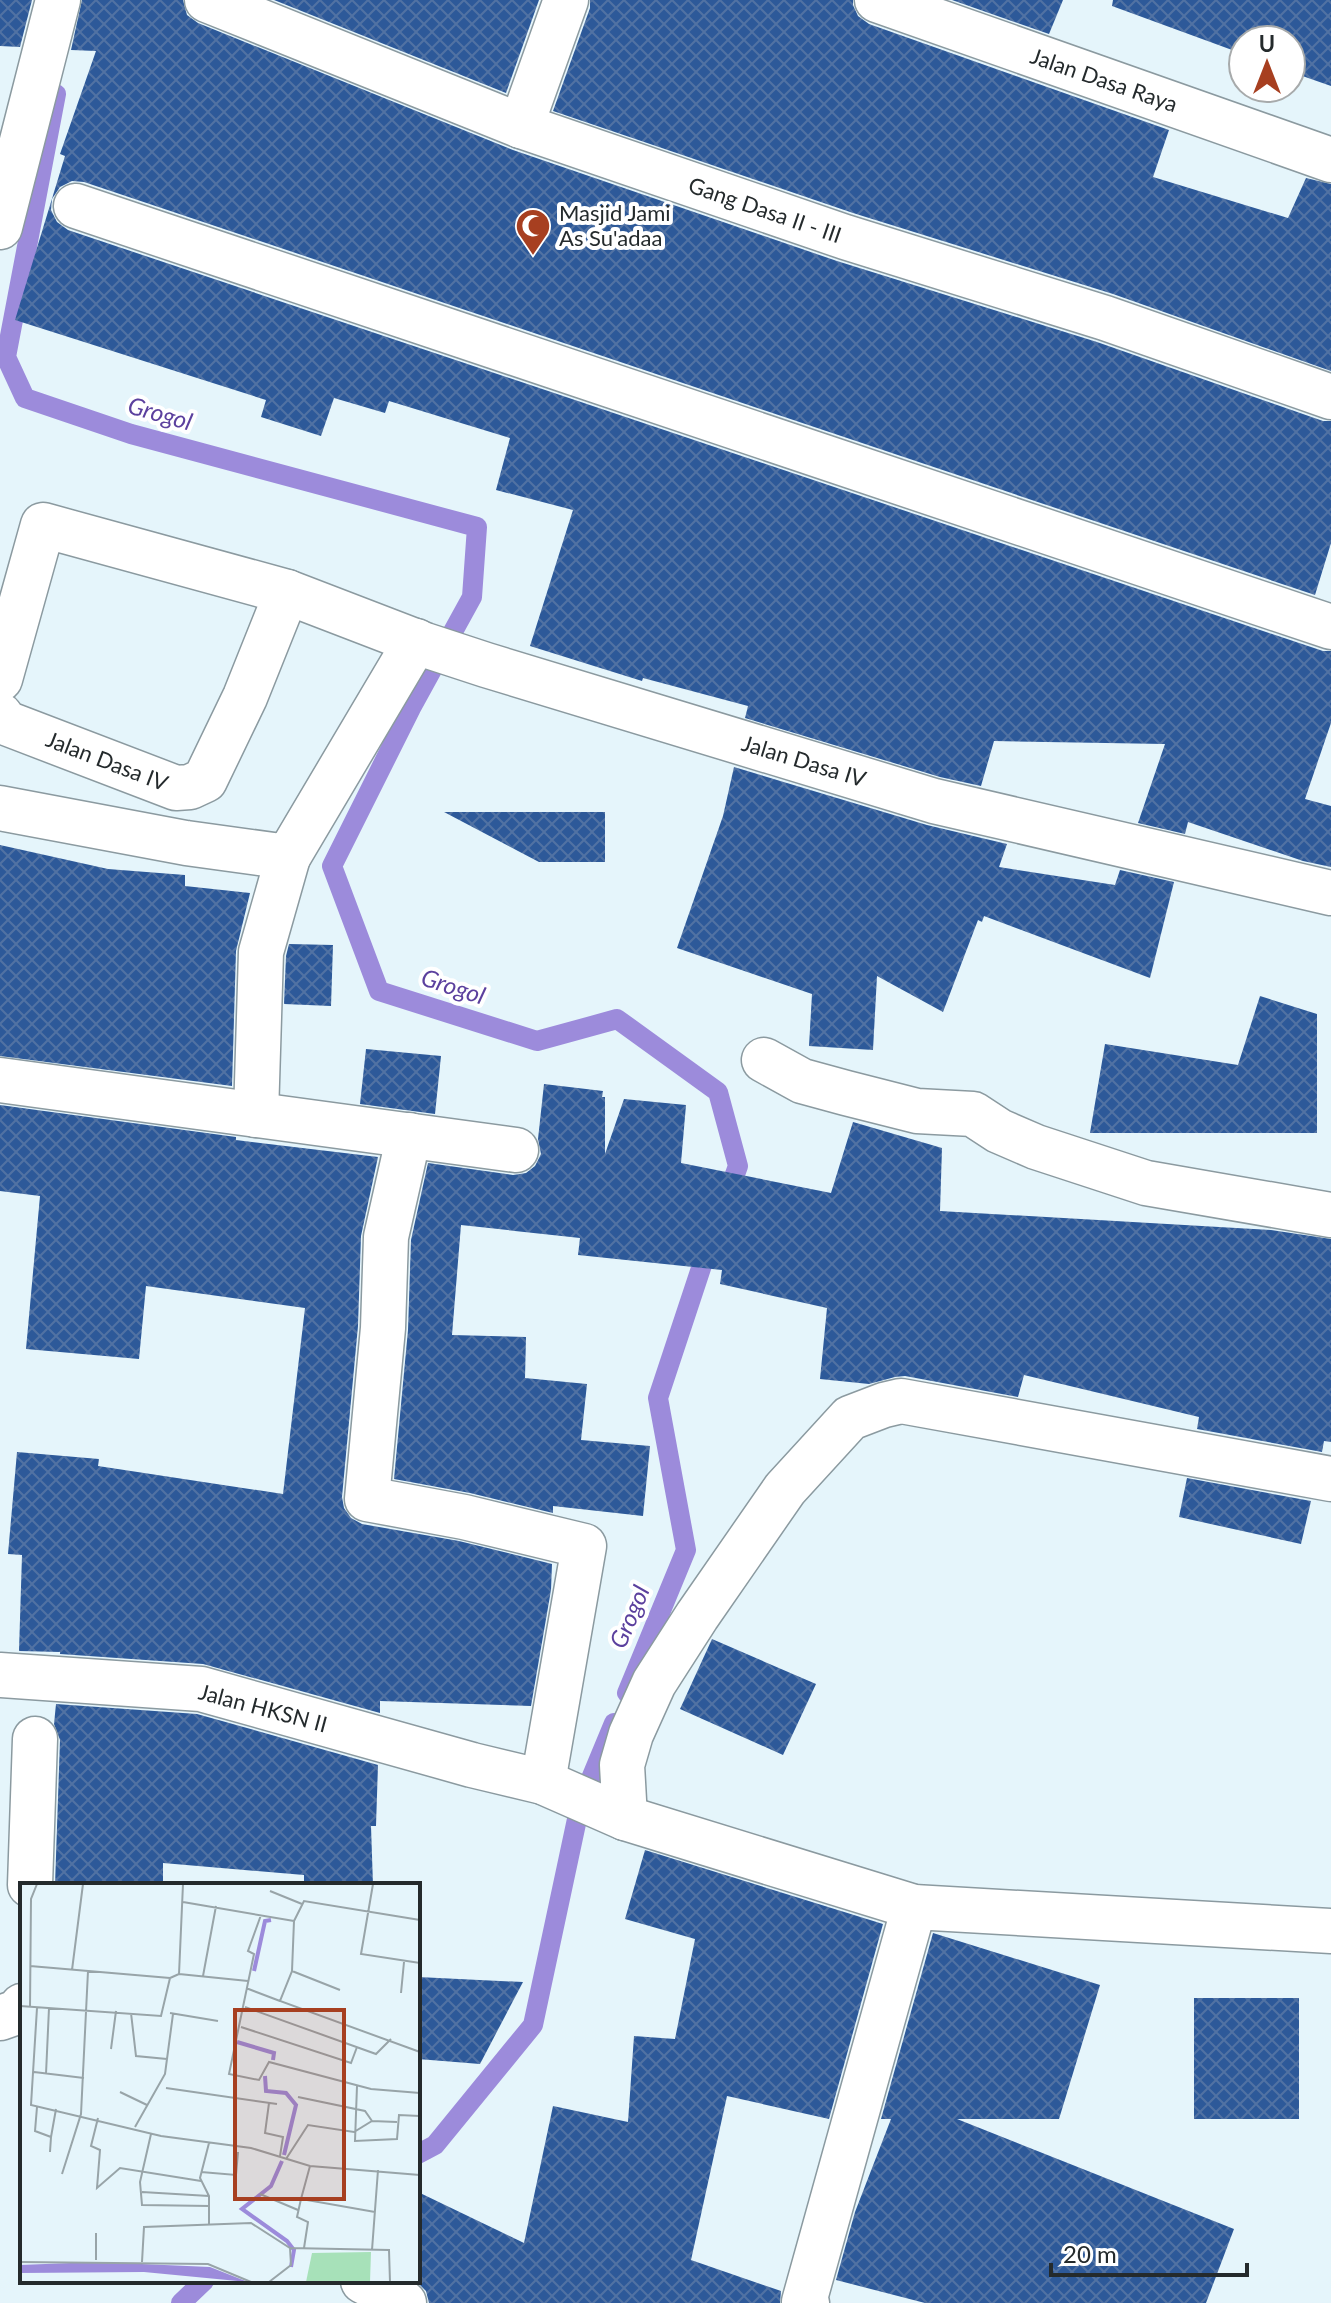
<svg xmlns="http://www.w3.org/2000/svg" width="1331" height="2303" font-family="Lato,sans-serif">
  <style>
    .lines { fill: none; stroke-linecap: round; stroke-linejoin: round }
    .stream { stroke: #9c8bdb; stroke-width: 20 }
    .building { fill: url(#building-cross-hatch) }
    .minor-casing { stroke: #8b9aa0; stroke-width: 47 }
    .minor { stroke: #fff; stroke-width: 44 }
    .labels { text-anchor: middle; stroke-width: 8; stroke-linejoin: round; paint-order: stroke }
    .street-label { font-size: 22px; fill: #242a2c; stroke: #fff }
    .poi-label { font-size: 22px; fill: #242a2c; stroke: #fff; text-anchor: start }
    .water-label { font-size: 24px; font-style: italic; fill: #5b409e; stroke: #fff }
    .inset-river { fill: none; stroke: #9c8bdb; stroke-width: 4 }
    .inset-road { fill: none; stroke: #98a4a8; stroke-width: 2 }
    .view { fill: #a73f20; fill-opacity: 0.15; stroke: #a73f20; stroke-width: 4 }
    .inset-edge { fill: none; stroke: #242a2c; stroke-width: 4 }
  </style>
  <defs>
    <pattern id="building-cross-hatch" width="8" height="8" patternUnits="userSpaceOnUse" patternTransform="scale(2)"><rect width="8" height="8" fill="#2d5999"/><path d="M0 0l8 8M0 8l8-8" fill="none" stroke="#5172a3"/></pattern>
  </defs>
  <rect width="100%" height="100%" fill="#e5f5fb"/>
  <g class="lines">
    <g class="stream">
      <polyline points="56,94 6,357 25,398 131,434 477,527 472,597 411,708 332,866 379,991 537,1041 617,1019 718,1092 738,1166 726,1199"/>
      <polyline points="627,1693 686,1550 658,1398 709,1244"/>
      <polyline points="418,2154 435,2145 533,2025 580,1805 614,1723"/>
      <polyline points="181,2303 204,2281"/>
    </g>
  </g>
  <g class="building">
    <polygon points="0,0 32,0 20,47 0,46"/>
    <polygon points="82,0 183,0 187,15 198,23 513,150 837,261 1097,342 1323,421 1331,421 1331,543 1315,595 84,182 72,181 60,187 52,199 51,210 57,222 68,230 1323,651 1331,651 1331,723 1305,799 1331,806 1331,867 1303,861 1188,822 1185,834 1138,823 1165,744 994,741 981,786 940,777 745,718 748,706 643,678 642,681 530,646 573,510 496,490 510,438 389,401 385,413 334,398 321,436 261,417 266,400 15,320 65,156 60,154 96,51 71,50"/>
    <polygon points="274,0 539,0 506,93"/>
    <polygon points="590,0 853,0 853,5 858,16 869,24 1169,130 1153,177 1288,218 1306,178 1331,184 1331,371 1113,294 853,213 553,111 590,8"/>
    <polygon points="952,0 1063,0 1049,34"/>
    <polygon points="1113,0 1331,0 1331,86 1291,72 1291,40 1243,40 1243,54 1112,6"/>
    <polygon points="734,767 927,825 1007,844 999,867 1115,885 1120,870 1174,882 1150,978 984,916 982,922 978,920 943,1012 877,976 873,1050 809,1046 812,994 677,948 723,816"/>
    <polygon points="444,812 605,812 605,862 539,862"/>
    <polygon points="0,845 108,869 185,875 185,886 250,893 236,951 232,1086 0,1056"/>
    <polygon points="289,944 333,945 331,1006 284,1004 286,956"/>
    <polygon points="1260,996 1317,1014 1317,1133 1090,1133 1105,1044 1238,1065"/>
    <polygon points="366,1049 441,1056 435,1114 360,1104"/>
    <polygon points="544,1084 603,1091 602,1097 605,1097 605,1154 624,1099 686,1105 681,1163 831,1193 853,1122 942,1148 940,1211 1271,1230 1331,1239 1331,1442 1324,1441 1322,1452 1197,1429 1199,1417 1024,1375 1018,1397 905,1376 895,1377 869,1384 820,1379 827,1308 720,1284 722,1270 578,1255 580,1238 461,1225 452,1335 526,1337 525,1378 587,1384 581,1440 650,1446 643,1516 553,1506 553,1513 470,1493 394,1479 408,1330 411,1240 428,1163 513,1175 526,1173 535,1166 541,1154 538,1139"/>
    <polygon points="0,1105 236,1137 236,1140 378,1157 361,1236 358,1326 342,1497 344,1508 351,1518 362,1524 459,1541 552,1564 551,1590 531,1706 380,1701 380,1713 203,1664 60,1654 60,1652 19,1651 22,1555 8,1554 17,1452 99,1459 98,1466 283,1494 305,1308 146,1286 139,1359 26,1349 40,1196 0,1191"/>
    <polygon points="1187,1478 1311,1501 1301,1544 1179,1517"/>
    <polygon points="712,1639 816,1684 783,1755 680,1709"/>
    <polygon points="56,1704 197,1714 378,1765 376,1826 371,1826 373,1885 304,1885 304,1875 163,1863 163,1885 55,1885 60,1740 54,1724"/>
    <polygon points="645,1850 883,1924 829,2119 727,2096 691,2260 781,2291 780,2303 429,2303 426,2291 418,2283 418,2192 524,2243 553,2106 628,2122 634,2036 675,2039 695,1939 625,1919"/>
    <polygon points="933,1933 1100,1985 1059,2119 957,2119 1234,2229 1206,2303 925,2303 836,2280 855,2212 891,2119 881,2119"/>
    <polygon points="418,1977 523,1982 480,2064 418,2059"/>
    <rect x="1194" y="1998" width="105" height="121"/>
  </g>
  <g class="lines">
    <defs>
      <g id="minor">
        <polyline points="207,0 521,126 845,237 1105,318 1331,397"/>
        <polyline points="877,0 1331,160"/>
        <polyline points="521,126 566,0"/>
        <polyline points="76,206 1331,627"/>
        <polyline points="0,227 58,0"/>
        <polyline points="0,679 43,525 287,592 425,645 486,665 934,801 1331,893"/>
        <polyline points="0,715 6,723 176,788 190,787 205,780 245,697 287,592"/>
        <polyline points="0,808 186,843 288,857 416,641"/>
        <polyline points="764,1060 802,1081 846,1093 917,1111 973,1114 999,1131 1036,1147 1146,1183 1331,1215"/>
        <polyline points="0,1080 516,1150"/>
        <polyline points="256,1115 261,952 288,857"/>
        <polyline points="409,1135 386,1237 383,1328 367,1499 464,1517 584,1546 543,1782"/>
        <polyline points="0,1675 201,1689 472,1765 543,1782 625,1818 914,1907 1331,1931"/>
        <polyline points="625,1818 622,1765 631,1734 654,1683 697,1616 785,1489 850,1418 884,1405 901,1401 1331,1479"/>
        <polyline points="30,1885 35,1739"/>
        <polyline points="0,2018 17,2012 22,2006"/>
        <polyline points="363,2281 404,2303"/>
        <polyline points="807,2303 804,2302 914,1907"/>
      </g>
    </defs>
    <use href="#minor" class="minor-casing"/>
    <use href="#minor" class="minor"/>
  </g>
  <defs>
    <symbol id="mosque-pin" viewBox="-11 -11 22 30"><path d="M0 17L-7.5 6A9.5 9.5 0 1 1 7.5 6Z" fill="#a73f20" stroke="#fff"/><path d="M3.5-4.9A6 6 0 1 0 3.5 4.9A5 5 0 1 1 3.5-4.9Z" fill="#fff"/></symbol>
  </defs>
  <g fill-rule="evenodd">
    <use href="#mosque-pin" x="513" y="206" width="40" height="54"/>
  </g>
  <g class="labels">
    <g class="street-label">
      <text transform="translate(1104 80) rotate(19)" y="8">Jalan Dasa Raya</text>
      <text transform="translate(765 210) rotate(19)" y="8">Gang Dasa II - III</text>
      <text transform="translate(107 761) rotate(21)" y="8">Jalan Dasa IV</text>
      <text transform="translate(804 761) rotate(17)" y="8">Jalan Dasa IV</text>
      <text transform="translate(263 1708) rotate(15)" y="8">Jalan HKSN II</text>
    </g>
    <g class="poi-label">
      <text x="559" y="221">Masjid Jami<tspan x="559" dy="25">As Su'adaa</tspan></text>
    </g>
    <g class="water-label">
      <text transform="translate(160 414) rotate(16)" y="8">Grogol</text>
      <text transform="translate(453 987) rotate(18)" y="8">Grogol</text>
      <text transform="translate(630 1617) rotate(-67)" y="8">Grogol</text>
    </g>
  </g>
  <g transform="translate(20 1883)">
    <rect width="400" height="400" fill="#e5f5fb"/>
    <path d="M 351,369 L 350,399 L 286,399 L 292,370 Z" fill="#a7e1b9"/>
    <path d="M 76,379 L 190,384 L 228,399 L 124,389 L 0,390 L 0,382 Z" fill="#9c8bdb"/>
    <path class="inset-river" d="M 234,88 L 245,38 L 251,37M 217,159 L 254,170 L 253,177M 245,193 L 246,208 L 266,210 L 276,222 L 264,272M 262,278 L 251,303 L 222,326 L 267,358 L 274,367 L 271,384"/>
    <path class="inset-road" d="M 353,1 L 341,71 L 400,80M 250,8 L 282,21M 163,19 L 274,38M 241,32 L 228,68 L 234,71 L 209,191 L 239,197 L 249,179 L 351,206 L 400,210M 400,37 L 284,18 L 274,38 L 272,88 L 260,118 L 400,169M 10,83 L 150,95M 52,87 L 63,1M 272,88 L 320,107M 159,91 L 228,98M 183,93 L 196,23M 226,105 L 260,118M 381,110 L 384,79M 0,123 L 141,133 L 150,95 L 159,91 L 163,1M 10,124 L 11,16 L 17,1M 225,124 L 356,171 L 371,156M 17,125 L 11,222 L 141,253 L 231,265 L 290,283 L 400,292M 111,130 L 116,173 L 147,176M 150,130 L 198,138M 221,144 L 331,180 L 337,164M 91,166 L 96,128M 14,189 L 64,195M 26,191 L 29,125M 337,203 L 335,258 L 377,256 L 379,232 L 400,233M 146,205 L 257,221M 100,209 L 127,222M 278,214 L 345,228 L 352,238M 249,220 L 245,250 L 263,254 L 260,273M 17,224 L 15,248 L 31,254 L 30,269M 78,235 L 71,263 L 80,267 L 77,305 L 100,285 L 181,298M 115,244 L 145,191 L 153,131M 131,251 L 120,299 L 122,322 L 190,323M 31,254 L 36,226M 189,260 L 180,295 L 189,313 L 189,341M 266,276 L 288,242 L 334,249 L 352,238 L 377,239M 290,283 L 281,316 L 355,329M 181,289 L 216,292 L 218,269M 42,291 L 61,231 L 68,88M 122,309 L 189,313M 240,311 L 278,327M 281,316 L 277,334 L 288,339 L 284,365M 76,350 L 76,377M 352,367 L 358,287M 0,379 L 188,381 L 231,399M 122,379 L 124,344 L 231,340 L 270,365 L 369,367 L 370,399M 249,399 L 271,382 L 270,365"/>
    <path class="view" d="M 215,127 L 324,127 L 324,316 L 215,316 Z"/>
    <rect width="400" height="400" class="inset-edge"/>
  </g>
  <g transform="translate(1267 64)"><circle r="38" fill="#ffffff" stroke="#a7aaab" stroke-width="2"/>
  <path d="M0-6L14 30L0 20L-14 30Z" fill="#a73f20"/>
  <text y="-12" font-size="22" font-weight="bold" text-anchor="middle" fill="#242a2c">U</text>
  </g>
  <path d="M1051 2263v12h196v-12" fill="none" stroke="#242a2c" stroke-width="4"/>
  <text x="1063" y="2263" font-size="24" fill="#242a2c" stroke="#ffffff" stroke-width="6" paint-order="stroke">20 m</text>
</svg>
